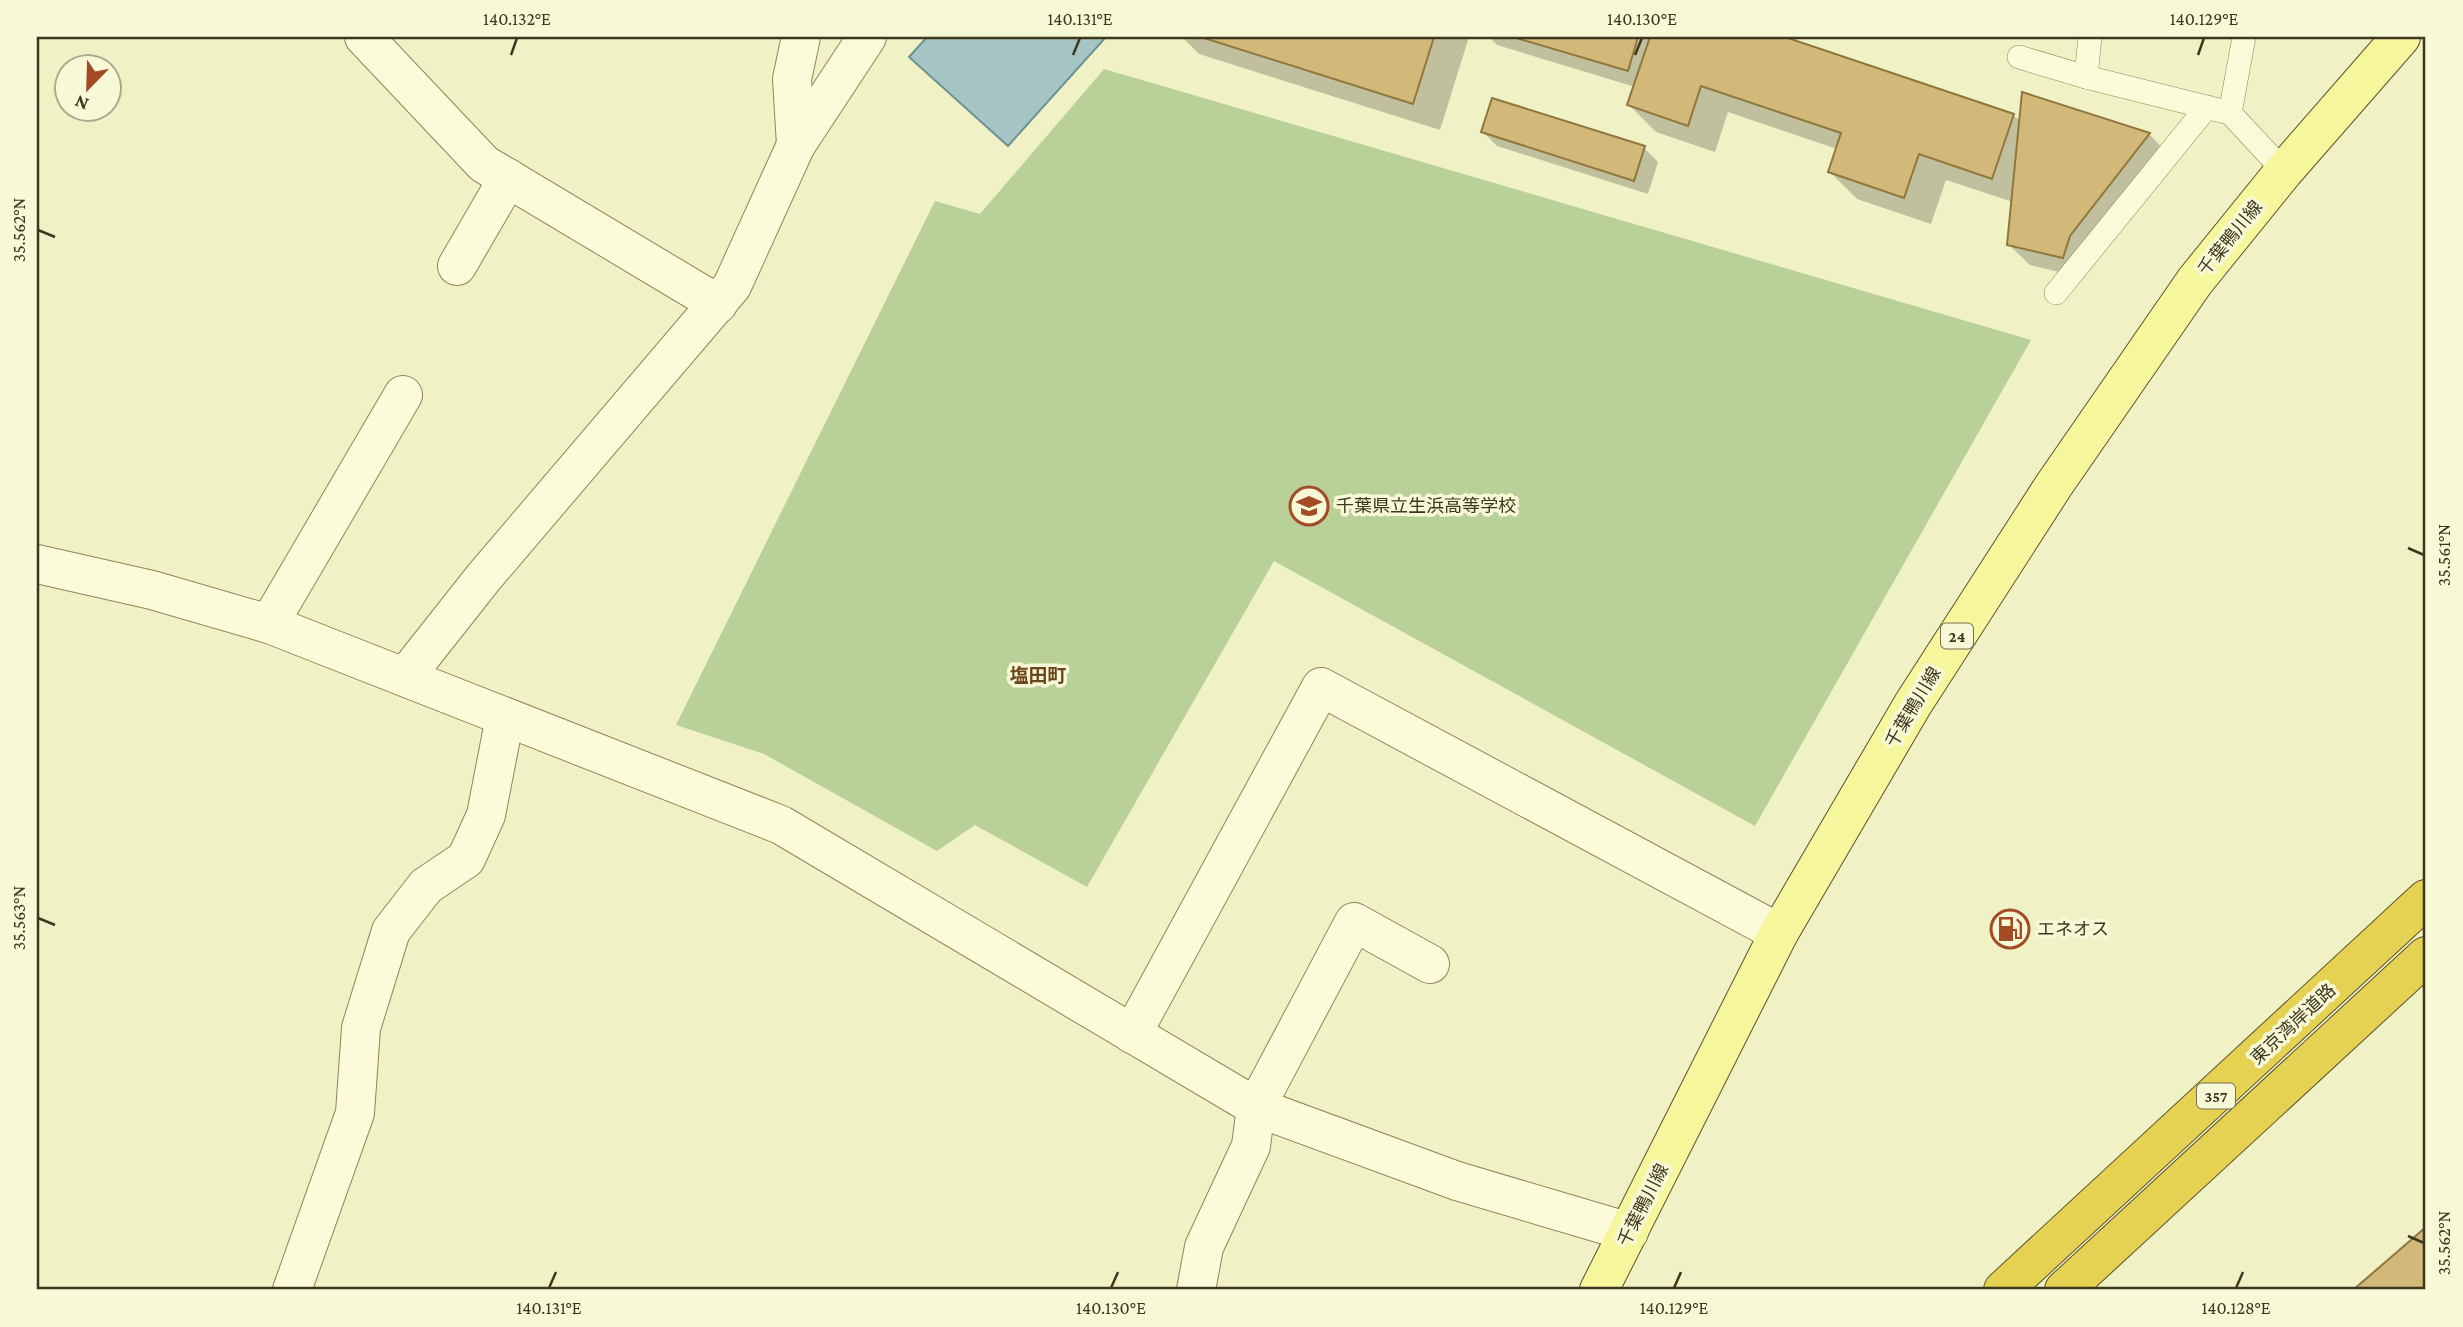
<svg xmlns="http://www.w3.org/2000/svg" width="2463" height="1327" font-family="'Crimson Pro','Noto Sans JP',serif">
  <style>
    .green { fill: #b9d198 }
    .water { fill: #a7c4c5; stroke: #6d9294; stroke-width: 2 }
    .shadow { fill: #0003 }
    .building { fill: #d2b979; stroke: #8f773e; stroke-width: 2 }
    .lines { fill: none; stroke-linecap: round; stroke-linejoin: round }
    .lane-casing { stroke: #8e865a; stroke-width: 24 }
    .street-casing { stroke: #8e865a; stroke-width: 40 }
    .primary-casing { stroke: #5c522e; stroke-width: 40 }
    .highway-casing { stroke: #5c522e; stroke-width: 40 }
    .lane { stroke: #fbfbda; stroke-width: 23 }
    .street { stroke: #fbfbda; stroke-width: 38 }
    .primary { stroke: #f6f69c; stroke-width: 38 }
    .highway { stroke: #e5d152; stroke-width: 38 }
    .ticks { fill: none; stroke: #3e371f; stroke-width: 2.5 }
    .labels { text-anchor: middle; stroke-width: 7; stroke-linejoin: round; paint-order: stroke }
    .shield { fill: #f7f8d6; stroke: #767156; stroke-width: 2 }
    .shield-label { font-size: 16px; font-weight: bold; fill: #3e371f }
    .street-label { font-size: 18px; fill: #3e371f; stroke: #f7f8d6 }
    .poi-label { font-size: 18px; fill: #3e371f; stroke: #f7f8d6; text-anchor: start }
    .neighbourhood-label { font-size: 19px; font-weight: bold; fill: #6d451b; stroke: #f7f8d6 }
    .neatline { fill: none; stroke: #3e371f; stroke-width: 2.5 }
    .ticks-label { font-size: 18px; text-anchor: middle; fill: #3e371f }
  </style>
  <rect width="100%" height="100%" fill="#f1f1c6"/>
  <polygon class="green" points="1104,69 2031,340 1755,826 1274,561 1087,887 975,825 937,851 764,754 676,725 935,201 980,214"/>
  <polygon class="water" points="927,37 1106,37 1008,146 909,57"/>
  <g class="shadow">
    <polygon points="1182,37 1469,37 1440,130 1199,54"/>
    <polygon points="1489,37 1780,37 2013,115 2021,122 2149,134 2169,155 2090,257 2084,278 2030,265 2008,244 2013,202 1946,180 1931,224 1857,199 1830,172 1837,149 1728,112 1715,152 1656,132 1629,105 1635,87 1497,45"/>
    <polygon points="1483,132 1644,148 1658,162 1648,194 1497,146"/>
    <polygon points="2426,1229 2426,1290 2356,1290"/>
  </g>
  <g class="building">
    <polygon points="1201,37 1434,37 1413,104"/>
    <polygon points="1513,37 1638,37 1628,71"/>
    <polygon points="1650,37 1785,37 2014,114 1992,179 1919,154 1904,198 1828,172 1841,133 1701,86 1688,126 1627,105"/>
    <polygon points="2022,92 2150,133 2070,236 2063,258 2007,245"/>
    <polygon points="1492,98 1645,146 1634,181 1481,132"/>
    <polygon points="2426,1227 2426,1290 2353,1290"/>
  </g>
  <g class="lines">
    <defs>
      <g id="lane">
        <polyline points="2019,57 2086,77 2230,113 2284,171"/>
        <polyline points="2086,77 2090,37"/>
        <polyline points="2230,113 2244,37"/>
        <polyline points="2056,293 2207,107"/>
      </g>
      <g id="street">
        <polyline points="364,37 484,164 718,304"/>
        <polyline points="796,145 792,79 801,37"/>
        <polyline points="457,266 508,178"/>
        <polyline points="37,564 152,590 269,624 781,825 1256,1107 1457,1181 1629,1232"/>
        <polyline points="269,624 403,395"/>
        <polyline points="405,677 484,577 732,286 796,145 867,37"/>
        <polyline points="1132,1034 1321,687 1779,933"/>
        <polyline points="292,1290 355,1113 361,1028 391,931 426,886 466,859 486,815 505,717"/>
        <polyline points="1196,1290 1204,1247 1251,1146 1256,1107 1354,922 1430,964"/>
      </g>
      <polyline id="primary" points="1599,1290 1779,933 1913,704 2054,485 2195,281 2284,171 2401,37"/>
      <g id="highway">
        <polyline points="2003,1290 2426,899"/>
        <polyline points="2064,1290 2426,956"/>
      </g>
    </defs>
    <use href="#lane" class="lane-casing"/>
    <use href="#street" class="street-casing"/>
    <use href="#primary" class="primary-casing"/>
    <use href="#highway" class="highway-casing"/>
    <use href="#lane" class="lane"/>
    <use href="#street" class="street"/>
    <use href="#primary" class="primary"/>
    <use href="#highway" class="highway"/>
  </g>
  <path class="ticks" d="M 511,55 L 517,38M 1073,55 L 1080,38M 1635,55 L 1642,38M 2198,55 L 2204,38M 38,230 L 55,237M 2408,548 L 2424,555M 38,918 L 55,925M 2408,1236 L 2424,1243M 549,1288 L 556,1272M 1111,1288 L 1118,1272M 1674,1288 L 1681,1272M 2236,1288 L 2243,1272"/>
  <defs>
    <symbol id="school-ring" viewBox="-11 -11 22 22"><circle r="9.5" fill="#f7f8d6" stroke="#a24b25" stroke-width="1.5"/><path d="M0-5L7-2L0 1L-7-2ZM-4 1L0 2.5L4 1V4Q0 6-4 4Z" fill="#a24b25"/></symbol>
    <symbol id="fuel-ring" viewBox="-11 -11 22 22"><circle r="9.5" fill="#f7f8d6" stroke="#a24b25" stroke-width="1.5"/><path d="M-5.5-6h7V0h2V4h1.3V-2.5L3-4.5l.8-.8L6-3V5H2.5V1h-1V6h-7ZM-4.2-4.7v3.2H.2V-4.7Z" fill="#a24b25"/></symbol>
  </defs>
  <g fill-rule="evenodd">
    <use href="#school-ring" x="1287" y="484" width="44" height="44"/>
    <use href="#fuel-ring" x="1988" y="907" width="44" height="44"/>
  </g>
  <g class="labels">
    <g class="shield">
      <rect x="1941" y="623.5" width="32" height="25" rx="5"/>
      <rect x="2197" y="1083.5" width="38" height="25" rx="5"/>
    </g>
    <g class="shield-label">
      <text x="1957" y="642">24</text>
      <text x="2216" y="1102">357</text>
    </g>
    <g class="street-label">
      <text transform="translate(2230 238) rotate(-51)" y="6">千葉鴨川線</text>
      <text transform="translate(1913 707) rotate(-59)" y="6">千葉鴨川線</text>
      <text transform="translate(2293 1024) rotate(-43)" y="6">東京湾岸道路</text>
      <text transform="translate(1643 1205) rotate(-63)" y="6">千葉鴨川線</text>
    </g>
    <g class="poi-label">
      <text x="1336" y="512">千葉県立生浜高等学校</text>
      <text x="2037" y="935">エネオス</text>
    </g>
    <g class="neighbourhood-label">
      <text x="1038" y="682">塩田町</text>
    </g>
  </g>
  <rect width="2463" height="1327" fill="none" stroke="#f7f8d6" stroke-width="77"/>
  <g transform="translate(88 88) rotate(203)"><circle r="33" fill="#f7f8d6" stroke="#adab8d" stroke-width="2"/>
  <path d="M0-5L12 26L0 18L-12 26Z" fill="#a24b25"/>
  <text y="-10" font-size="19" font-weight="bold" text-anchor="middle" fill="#3e371f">N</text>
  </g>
  <rect x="38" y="38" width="2386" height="1250" class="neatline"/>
  <g class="ticks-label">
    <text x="517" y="25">140.132°E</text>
    <text x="1080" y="25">140.131°E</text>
    <text x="1642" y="25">140.130°E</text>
    <text x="2204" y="25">140.129°E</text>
    <text transform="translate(19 230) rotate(-90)" y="6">35.562°N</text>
    <text transform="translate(2444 555) rotate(-90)" y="6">35.561°N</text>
    <text transform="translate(19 918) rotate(-90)" y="6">35.563°N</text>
    <text transform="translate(2444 1243) rotate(-90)" y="6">35.562°N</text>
    <text x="549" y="1314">140.131°E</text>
    <text x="1111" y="1314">140.130°E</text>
    <text x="1674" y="1314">140.129°E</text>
    <text x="2236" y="1314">140.128°E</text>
  </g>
</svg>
